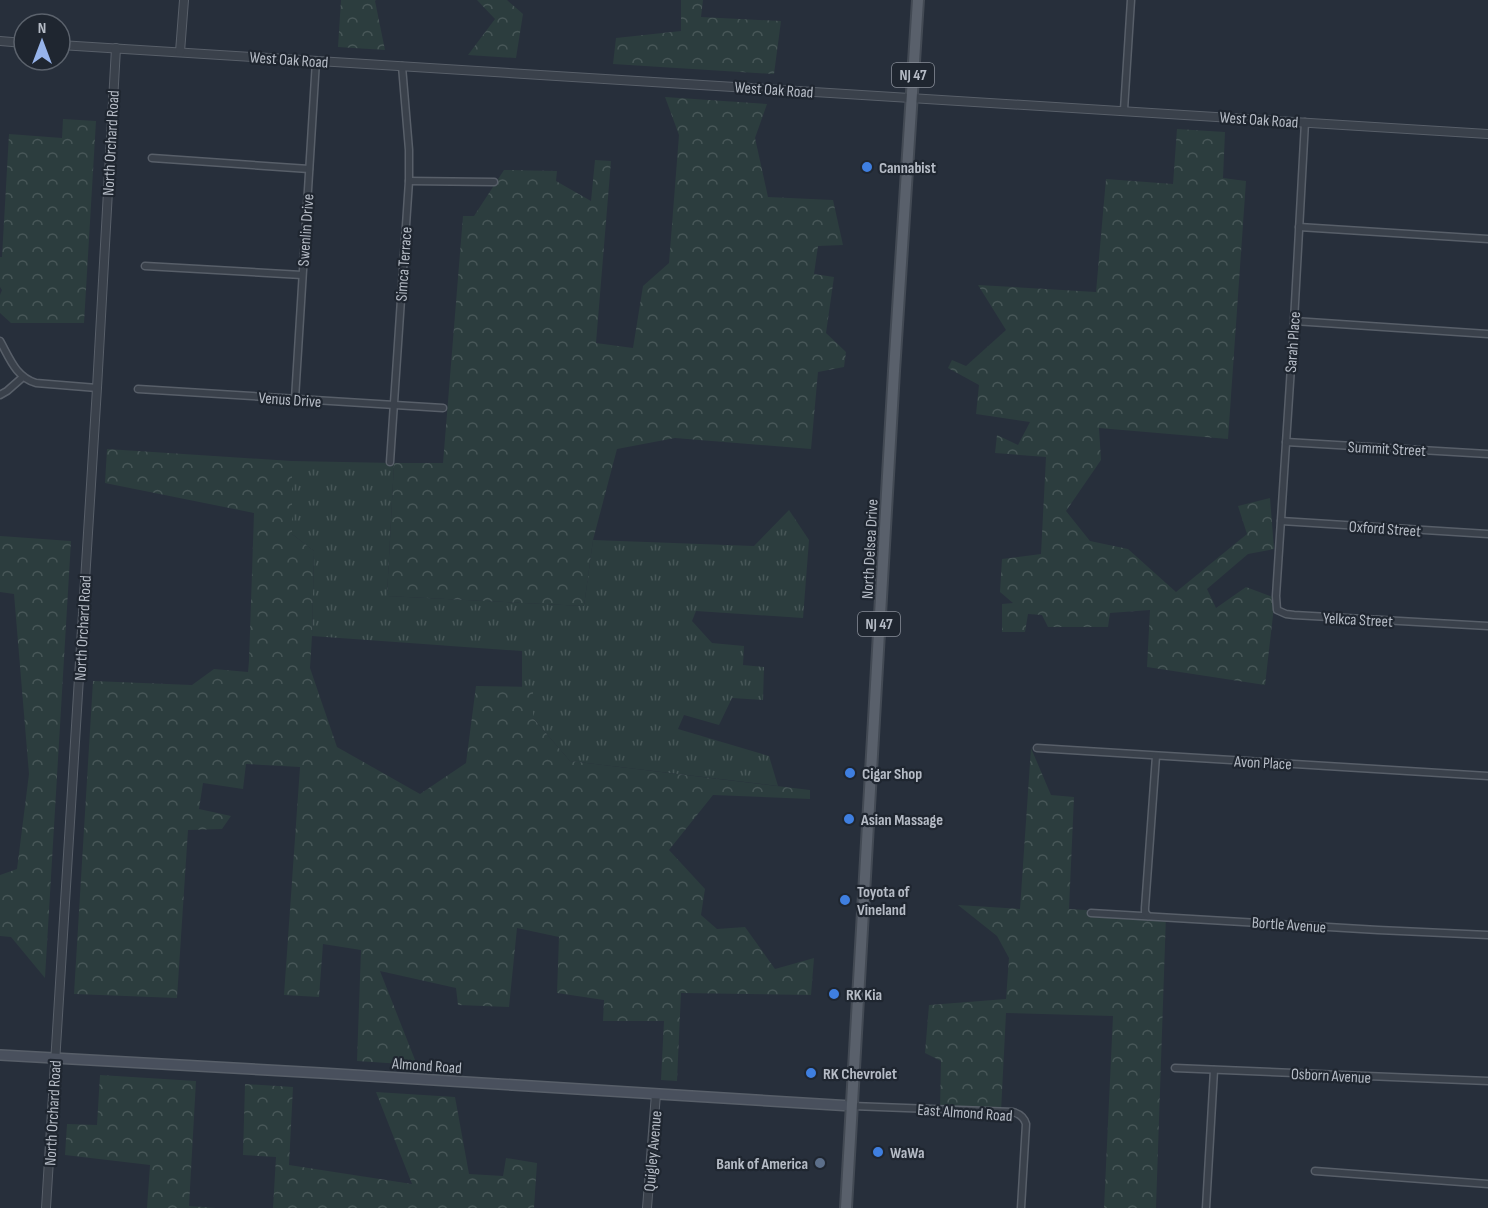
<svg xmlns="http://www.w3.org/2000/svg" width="1488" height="1208" font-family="'Sofia Sans Condensed',sans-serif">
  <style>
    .grass { fill: url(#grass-tufts) }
    .forest { fill: url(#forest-crowns) }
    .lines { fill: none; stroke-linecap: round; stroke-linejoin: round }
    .minor-casing { stroke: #585f69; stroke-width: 9 }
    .tertiary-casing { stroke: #585f69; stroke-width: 10 }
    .secondary-casing { stroke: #585f69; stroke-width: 12 }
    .primary-casing { stroke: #434a54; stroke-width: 14 }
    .minor { stroke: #3a414b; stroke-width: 6 }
    .tertiary { stroke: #3a414b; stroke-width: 8 }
    .secondary { stroke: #49505d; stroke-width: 9 }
    .primary { stroke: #59606b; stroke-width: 10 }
    .shop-dot { fill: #3f7fe0; stroke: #1f2630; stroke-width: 2 }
    .service-dot { fill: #5c6f8a; stroke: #1f2630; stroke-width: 2 }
    .labels { text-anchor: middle; stroke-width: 4.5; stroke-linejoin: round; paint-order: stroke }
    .shield { fill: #1f2630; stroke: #898f99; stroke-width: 1.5 }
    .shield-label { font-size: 15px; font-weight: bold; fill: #b6bcc6 }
    .street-label { font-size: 16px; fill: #b6bcc6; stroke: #1f2630 }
    .poi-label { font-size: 16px; font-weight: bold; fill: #b6bcc6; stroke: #1f2630; text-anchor: start }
  </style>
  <defs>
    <pattern id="grass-tufts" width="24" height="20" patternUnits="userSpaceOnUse" patternTransform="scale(1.5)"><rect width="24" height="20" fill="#2c3d3e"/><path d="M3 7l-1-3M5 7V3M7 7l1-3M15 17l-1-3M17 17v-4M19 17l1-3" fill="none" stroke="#485758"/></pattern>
    <pattern id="forest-crowns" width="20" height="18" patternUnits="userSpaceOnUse" patternTransform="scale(1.5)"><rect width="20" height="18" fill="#2c3d3e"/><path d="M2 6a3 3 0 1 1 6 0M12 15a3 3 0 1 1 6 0" fill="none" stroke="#485758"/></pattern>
  </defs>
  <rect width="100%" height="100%" fill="#272f3b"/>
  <polygon class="grass" points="292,461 394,463 387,596 584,606 593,540 754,546 789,510 809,540 803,618 696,611 692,621 712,643 744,646 743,665 764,667 763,700 732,698 719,725 684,715 678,729 769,756 778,786 570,761 533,718 533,687 522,687 522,651 312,636 314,551 292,534"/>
  <g class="forest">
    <polygon points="341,0 376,0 375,1 385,50 338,47"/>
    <polygon points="477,0 507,0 523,14 516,58 468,55 495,19"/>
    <polygon points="681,0 703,0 701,17 781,21 774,74 613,64 616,38 681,31"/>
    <polygon points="665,97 767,104 755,138 768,197 833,200 843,245 818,246 814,274 834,277 826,333 846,352 844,367 818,372 811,449 675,438 617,449 593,540 584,606 387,596 394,463 443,463 463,216 474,216 504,170 557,171 556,181 591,201 595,160 611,161 596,343 633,348 643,286 669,263 679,135"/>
    <polygon points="63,119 96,121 84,323 11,323 0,313 0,295 2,290 0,287 0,257 2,257 9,134 62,138"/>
    <polygon points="1177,129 1225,132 1223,178 1246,181 1228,439 1099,428 1101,460 1066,511 1090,541 1128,549 1176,592 1247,534 1238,506 1270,498 1274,549 1248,554 1207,589 1216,608 1246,587 1275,598 1265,685 1147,667 1150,610 1110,613 1108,627 1048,627 1042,615 1028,614 1025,632 1002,632 1002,604 1013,603 1000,592 1002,559 1041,554 1046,457 995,453 997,435 1018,445 1030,422 976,414 979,385 948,368 952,360 966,366 1006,330 978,285 1096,292 1106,179 1173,184"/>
    <polygon points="107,449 292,461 292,534 314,551 312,636 310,668 337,747 420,794 466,763 476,686 533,687 533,718 570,761 810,790 810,799 713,795 669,850 705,889 701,915 717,929 745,927 775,969 814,958 811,995 681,993 677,1081 661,1080 664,1021 603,1021 604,1000 557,993 559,937 517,928 509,1007 458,1005 456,988 380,971 417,1065 357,1061 361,950 323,944 319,997 284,995 300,767 246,764 243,789 203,783 199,809 231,816 222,829 188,830 177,998 74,994 93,681 192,685 214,669 248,672 249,661 254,513 105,483"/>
    <polygon points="0,536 71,541 45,978 11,937 0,936 0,875 17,869 29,774 14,594 0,592"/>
    <polygon points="1031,748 1051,795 1074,797 1069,909 1166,915 1156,1208 1104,1208 1113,1016 1006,1013 1001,1112 940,1110 941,1061 925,1053 929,1005 1006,999 1009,958 997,936 958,905 1020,909"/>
    <polygon points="100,1075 196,1081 189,1206 216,1208 147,1208 150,1165 65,1155 67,1124 97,1125"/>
    <polygon points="245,1084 293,1087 289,1165 412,1184 376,1092 455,1097 469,1174 503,1176 506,1158 537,1163 534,1208 273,1208 276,1157 243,1155"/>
  </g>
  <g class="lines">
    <defs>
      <g id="minor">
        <polyline points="1124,110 1131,0"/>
        <polyline points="1305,122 1294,321 1276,596 1277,610 1286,614 1294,615 1488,626"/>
        <polyline points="152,158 309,169"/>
        <polyline points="409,181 494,182"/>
        <polyline points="1299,227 1488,239"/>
        <polyline points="145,266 302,275"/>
        <polyline points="1294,321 1488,334"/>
        <path d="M 0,341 C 10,359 16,377 36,383 L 97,388"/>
        <polyline points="138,389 443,408"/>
        <polyline points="0,395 7,391 23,377"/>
        <polyline points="295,399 316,61"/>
        <polyline points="1286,442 1488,454"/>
        <polyline points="390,462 409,181 409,150 402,66"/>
        <polyline points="1281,521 1488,534"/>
        <polyline points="1037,748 1488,776"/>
        <polyline points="1091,913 1378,930 1488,935"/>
        <polyline points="1148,916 1145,912 1145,908 1156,756"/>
        <polyline points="1175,1068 1488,1081"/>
        <path d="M 852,1106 L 1013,1112 C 1020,1114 1024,1117 1026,1124 L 1021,1208"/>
        <polyline points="1315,1171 1488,1184"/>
        <polyline points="1206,1208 1214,1070"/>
      </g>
      <g id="tertiary">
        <polyline points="0,41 24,43"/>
        <polyline points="60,45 1488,134"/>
        <polyline points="180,52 184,0"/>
        <polyline points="46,1208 97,388 116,48"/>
        <polyline points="647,1208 656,1094"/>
      </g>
      <polyline id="secondary" points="0,1055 321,1073 852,1106"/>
      <polyline id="primary" points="846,1208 894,371 918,0"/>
    </defs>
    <use href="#minor" class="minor-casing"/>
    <use href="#tertiary" class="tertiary-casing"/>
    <use href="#secondary" class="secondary-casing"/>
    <use href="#primary" class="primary-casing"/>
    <use href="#minor" class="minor"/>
    <use href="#tertiary" class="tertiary"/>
    <use href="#secondary" class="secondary"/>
    <use href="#primary" class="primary"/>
  </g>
  <g class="shop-dot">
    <circle cx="867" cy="167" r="6"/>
    <circle cx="850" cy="773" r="6"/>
    <circle cx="849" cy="819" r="6"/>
    <circle cx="845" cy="900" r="6"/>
    <circle cx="834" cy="994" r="6"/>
    <circle cx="811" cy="1073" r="6"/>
    <circle cx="878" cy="1152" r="6"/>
  </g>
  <circle class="service-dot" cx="820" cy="1163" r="6"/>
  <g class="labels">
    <g class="shield">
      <rect x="892" y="63" width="42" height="24" rx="4.5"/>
      <rect x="858" y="612" width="42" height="24" rx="4.5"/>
    </g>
    <g class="shield-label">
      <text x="913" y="80">NJ 47</text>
      <text x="879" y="629">NJ 47</text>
    </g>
    <g class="street-label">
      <text transform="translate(289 59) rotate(4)" y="6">West Oak Road</text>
      <text transform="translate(774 89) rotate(4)" y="6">West Oak Road</text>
      <text transform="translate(1259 119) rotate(4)" y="6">West Oak Road</text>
      <text transform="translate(110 143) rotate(-87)" y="6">North Orchard Road</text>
      <text transform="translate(305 230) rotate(-86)" y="6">Swenlin Drive</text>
      <text transform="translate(403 264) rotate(-86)" y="6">Simca Terrace</text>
      <text transform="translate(1292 342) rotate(-86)" y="6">Sarah Place</text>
      <text transform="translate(290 399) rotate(4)" y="6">Venus Drive</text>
      <text transform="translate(1387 448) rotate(3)" y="6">Summit Street</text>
      <text transform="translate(1385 528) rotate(4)" y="6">Oxford Street</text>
      <text transform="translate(869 549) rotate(-87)" y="6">North Delsea Drive</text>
      <text transform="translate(1358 619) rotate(3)" y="6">Yelkca Street</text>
      <text transform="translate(82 628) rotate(-87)" y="6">North Orchard Road</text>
      <text transform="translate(1263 762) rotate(3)" y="6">Avon Place</text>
      <text transform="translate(1289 924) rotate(4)" y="6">Bortle Avenue</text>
      <text transform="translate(427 1065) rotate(4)" y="6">Almond Road</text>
      <text transform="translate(1331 1075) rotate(3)" y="6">Osborn Avenue</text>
      <text transform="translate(965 1112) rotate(4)" y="6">East Almond Road</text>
      <text transform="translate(52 1113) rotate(-87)" y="6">North Orchard Road</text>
      <text transform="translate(652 1151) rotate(-85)" y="6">Quigley Avenue</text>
    </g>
    <g class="poi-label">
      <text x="879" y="173">Cannabist</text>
      <text x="862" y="779">Cigar Shop</text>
      <text x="861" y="825">Asian Massage</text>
      <text x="857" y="897">Toyota of<tspan x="857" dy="18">Vineland</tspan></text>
      <text x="846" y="1000">RK Kia</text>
      <text x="823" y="1079">RK Chevrolet</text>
      <text x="890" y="1158">WaWa</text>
      <text x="808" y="1169" text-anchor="end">Bank of America</text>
    </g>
  </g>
  <g transform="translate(42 42)"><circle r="28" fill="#1f2630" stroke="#5b626c" stroke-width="1.5"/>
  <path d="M0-4.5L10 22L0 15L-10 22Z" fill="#97b4eb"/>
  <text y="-9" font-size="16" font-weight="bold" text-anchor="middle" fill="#b6bcc6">N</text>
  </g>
</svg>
